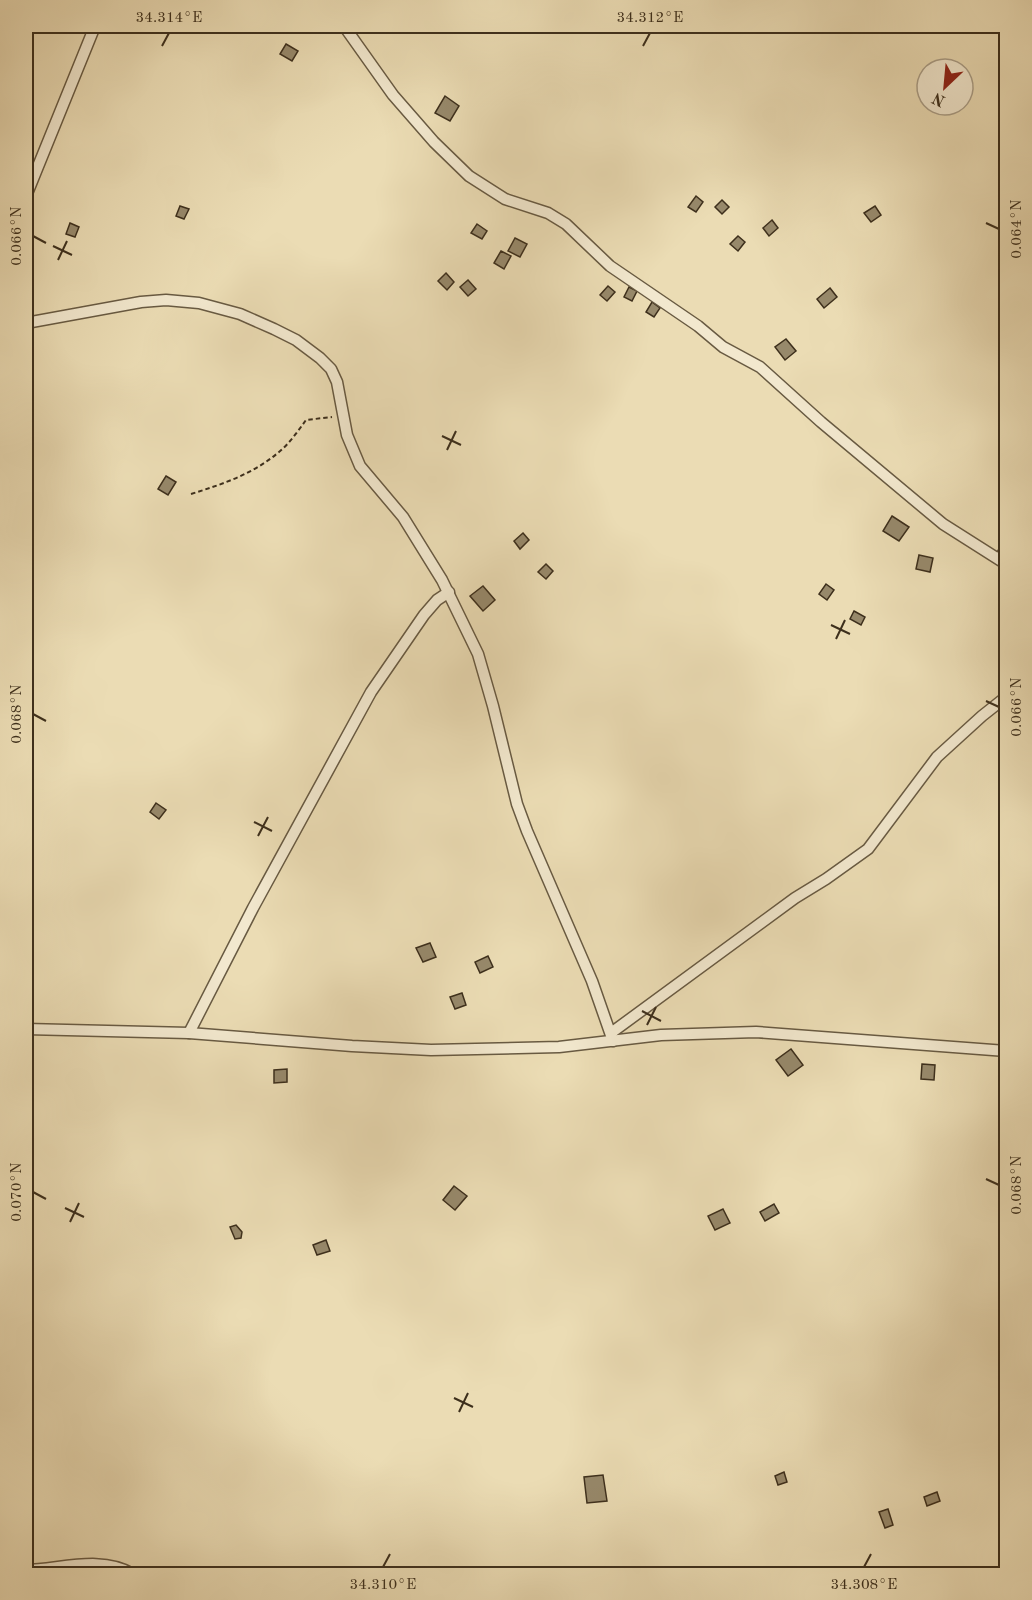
<svg xmlns="http://www.w3.org/2000/svg" width="1032" height="1600" font-family="'Old Standard TT',serif">
  <style>
    .building { fill: #97896b; stroke: #3d2f1c; stroke-width: 1.5 }
    .lines { fill: none; stroke-linecap: round; stroke-linejoin: round }
    .minor-casing { stroke: #685a42; stroke-width: 13 }
    .path { stroke: #3d2f1c; stroke-width: 2; stroke-dasharray: 4.5 3; stroke-linecap: butt }
    .minor { stroke: #f2e8ce; stroke-width: 10 }
    .ticks { fill: none; stroke: #3d2f1c; stroke-width: 2 }
    .neatline { fill: none; stroke: #3d2f1c; stroke-width: 2 }
    .ticks-label { font-size: 15px; text-anchor: middle; fill: #3d2f1c }
  </style>
  <rect width="100%" height="100%" fill="#ebdcb4"/>
  <filter id="stains"><feTurbulence type="fractalNoise" baseFrequency=".00333" numOctaves="4"/><feColorMatrix values="0 0 0 0 .2 0 0 0 0 .09 0 0 0 0 .02 0 0 0 .5 -.17"/></filter>
  <radialGradient id="worn" r=".72"><stop offset=".6" stop-color="#630" stop-opacity="0"/><stop offset="1" stop-color="#630" stop-opacity=".3"/></radialGradient>
  <g class="building">
    <polygon points="286,44 298,51 292,61 280,54"/>
    <polygon points="445,96 459,106 450,121 435,113"/>
    <polygon points="696,196 703,202 696,212 688,207"/>
    <polygon points="722,200 729,207 722,214 715,207"/>
    <polygon points="180,206 189,209 184,219 176,216"/>
    <polygon points="875,206 881,215 871,222 864,213"/>
    <polygon points="772,220 778,228 769,236 763,228"/>
    <polygon points="70,223 79,227 75,237 66,234"/>
    <polygon points="477,224 487,231 482,239 471,233"/>
    <polygon points="738,236 745,242 738,251 730,244"/>
    <polygon points="515,238 527,244 520,257 508,251"/>
    <polygon points="501,251 511,256 504,269 494,263"/>
    <polygon points="446,273 454,282 447,290 438,281"/>
    <polygon points="468,280 476,289 468,296 460,287"/>
    <polygon points="608,286 615,292 607,301 600,295"/>
    <polygon points="629,287 637,291 632,301 624,297"/>
    <polygon points="830,288 837,297 824,308 817,299"/>
    <polygon points="652,302 660,308 654,317 646,312"/>
    <polygon points="786,339 796,351 785,360 775,347"/>
    <polygon points="166,476 176,482 168,495 158,489"/>
    <polygon points="892,516 909,527 899,541 883,531"/>
    <polygon points="523,533 529,540 520,549 514,541"/>
    <polygon points="919,555 933,558 930,572 916,569"/>
    <polygon points="546,564 553,571 546,579 538,572"/>
    <polygon points="826,584 834,590 827,600 819,594"/>
    <polygon points="483,586 495,600 483,611 470,596"/>
    <polygon points="854,611 865,617 861,625 850,619"/>
    <polygon points="156,803 166,810 159,819 150,812"/>
    <polygon points="430,943 436,957 423,962 416,948"/>
    <polygon points="488,956 493,967 480,973 475,962"/>
    <polygon points="462,993 466,1005 455,1009 450,997"/>
    <polygon points="791,1049 803,1065 788,1076 776,1060"/>
    <polygon points="922,1064 935,1065 934,1080 921,1079"/>
    <polygon points="287,1069 287,1082 274,1083 274,1070"/>
    <polygon points="454,1186 467,1196 455,1210 443,1200"/>
    <polygon points="774,1204 779,1213 765,1221 760,1212"/>
    <polygon points="723,1209 730,1223 715,1230 708,1216"/>
    <polygon points="236,1225 242,1232 241,1238 235,1239 230,1227"/>
    <polygon points="326,1240 330,1251 317,1255 313,1245"/>
    <polygon points="784,1472 787,1482 778,1485 775,1476"/>
    <polygon points="603,1475 607,1501 587,1503 584,1477"/>
    <polygon points="937,1492 940,1501 927,1506 924,1497"/>
    <polygon points="888,1509 893,1525 885,1528 879,1512"/>
  </g>
  <g class="lines">
    <defs>
      <g id="minor">
        <polyline points="344,26 393,95 434,142 469,176 505,199 548,213 566,224 610,266 698,326 723,347 760,367 821,422 943,524 1006,564"/>
        <polyline points="26,196 95,26"/>
        <polyline points="26,323 141,302 166,300 199,303 240,314 274,329 296,340 320,358 331,369 337,382 347,435 360,466 403,517 442,580 478,654 493,706 517,804 527,831 592,981 613,1041"/>
        <polyline points="999,559 1006,549"/>
        <polyline points="26,1029 189,1033 352,1046 431,1050 559,1047 661,1035 756,1032 1006,1051"/>
        <polyline points="189,1033 253,908 371,692 424,615 437,600 449,592"/>
        <polyline points="611,1033 795,898 826,879 868,849 937,757 982,716 1006,697"/>
        <path d="M 26,1570 C 61,1569 101,1555 133,1574"/>
      </g>
    </defs>
    <use href="#minor" class="minor-casing"/>
    <path class="path" d="M 191,494 C 223,484 253,474 279,452 C 289,444 298,431 306,420 L 332,417"/>
    <use href="#minor" class="minor"/>
  </g>
  <path class="ticks" d="M 162,46 L 169,33M 643,46 L 650,33M 986,223 L 999,229M 33,236 L 46,243M 53,246 L 72,255M 58,260 L 67,241M 442,436 L 461,445M 447,450 L 456,431M 831,625 L 850,634M 836,639 L 845,620M 986,701 L 999,707M 33,714 L 46,721M 254,822 L 272,831M 258,836 L 268,817M 642,1011 L 661,1021M 647,1025 L 656,1007M 986,1179 L 999,1185M 33,1192 L 46,1199M 65,1208 L 84,1217M 70,1222 L 79,1203M 454,1398 L 473,1407M 459,1412 L 468,1393M 383,1567 L 390,1554M 864,1567 L 871,1554"/>
  <rect width="1032" height="1600" fill="none" stroke="#ebdcb4" stroke-width="66"/>
  <g transform="translate(945 87) rotate(206)"><circle r="28" fill="#f2e8ce" stroke="#aa9e87" stroke-width="1.5"/>
  <path d="M0-4.5L10 22L0 15L-10 22Z" fill="#8f2418"/>
  <text y="-9" font-size="16" font-weight="bold" text-anchor="middle" fill="#3d2f1c">N</text>
  </g>
  <rect x="33" y="33" width="966" height="1534" class="neatline"/>
  <g class="ticks-label">
    <text x="169" y="22">34.314°E</text>
    <text x="650" y="22">34.312°E</text>
    <text transform="translate(1016 229) rotate(-90)" y="5">0.064°N</text>
    <text transform="translate(16 236) rotate(-90)" y="5">0.066°N</text>
    <text transform="translate(1016 707) rotate(-90)" y="5">0.066°N</text>
    <text transform="translate(16 714) rotate(-90)" y="5">0.068°N</text>
    <text transform="translate(1016 1185) rotate(-90)" y="5">0.068°N</text>
    <text transform="translate(16 1192) rotate(-90)" y="5">0.070°N</text>
    <text x="383" y="1589">34.310°E</text>
    <text x="864" y="1589">34.308°E</text>
  </g>
  <rect width="100%" height="100%" filter="url(#stains)"/>
  <rect width="100%" height="100%" fill="url(#worn)"/>
</svg>
